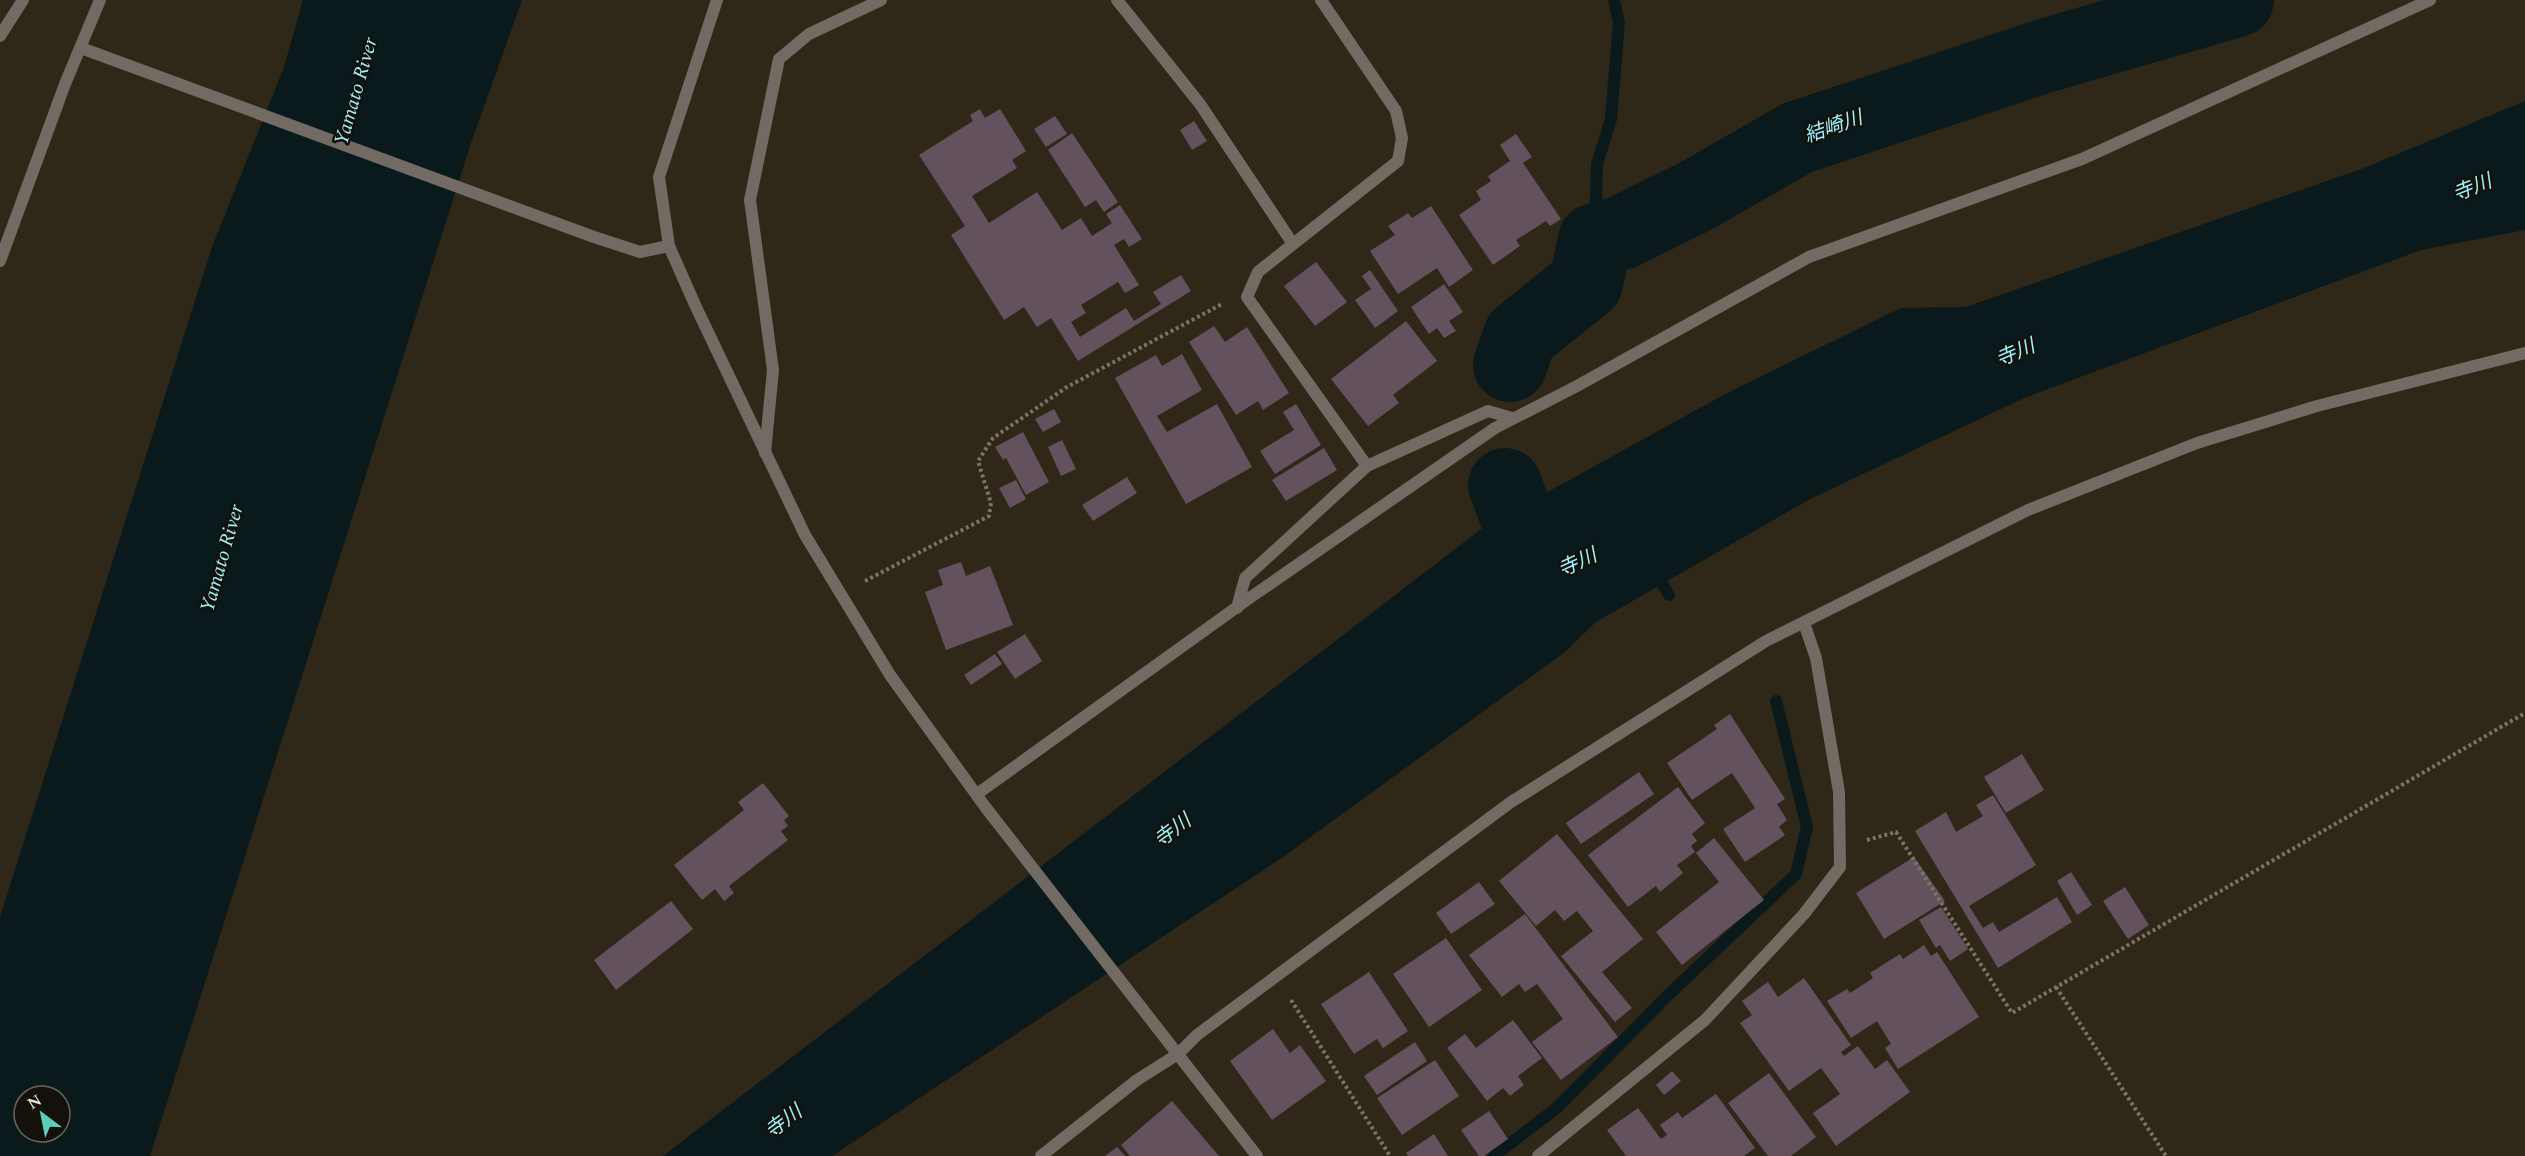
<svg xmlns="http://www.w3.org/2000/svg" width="2525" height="1156" font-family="Spectral,'Noto Sans JP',serif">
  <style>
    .water { fill: #0a1a1c; fill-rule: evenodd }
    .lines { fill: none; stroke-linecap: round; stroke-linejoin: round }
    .stream { stroke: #0a1a1c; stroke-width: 12 }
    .river { stroke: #0a1a1c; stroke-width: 74 }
    .building { fill: #63525e }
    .path { stroke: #7a7466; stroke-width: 4; stroke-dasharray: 3 3; stroke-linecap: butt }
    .minor { stroke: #716b64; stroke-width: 12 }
    .tertiary { stroke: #716b64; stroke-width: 12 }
    .labels { text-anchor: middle; stroke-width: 5; stroke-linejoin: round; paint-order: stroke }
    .water-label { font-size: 20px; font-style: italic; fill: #9bf0fc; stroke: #14110a }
  </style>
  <rect width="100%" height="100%" fill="#2f2717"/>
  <g class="water">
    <path d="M 303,0 L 522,0 L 470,146 L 150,1156 L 0,1156 L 0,917 L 212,247 L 284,67 ZM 24,1096 L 60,1096 L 60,1132 L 24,1132 Z"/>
    <polygon points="2525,101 2525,230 2421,250 2024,398 1810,499 1596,622 1565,652 1283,857 832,1156 663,1156 1484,527 1729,392 1901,308 1966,307 2364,168"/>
  </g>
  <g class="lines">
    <g class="stream">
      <polyline points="1595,240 1597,164 1611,119 1619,22 1614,0"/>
      <polyline points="1654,570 1669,595"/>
      <polyline points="1494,1156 1558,1107 1663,1000 1796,874 1807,827 1776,701"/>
    </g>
    <g class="river">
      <polyline points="1510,365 1520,336 1586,283 1595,240 1621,233 1694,197 1797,138 2044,56 2237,0"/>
      <polyline points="1505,485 1540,579"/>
    </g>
  </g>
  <g class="building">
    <polygon points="980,109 985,118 1000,109 1026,151 1012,160 1017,168 972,196 989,223 1037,192 1062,230 1081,218 1092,236 1112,223 1106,214 1120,205 1142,239 1129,247 1124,239 1114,245 1139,285 1125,293 1118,282 1081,305 1086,313 1071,322 1080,337 1126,308 1134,321 1161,304 1153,292 1181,275 1191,291 1078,361 1051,318 1037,327 1024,307 1004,320 951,235 965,226 919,155 973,121 970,115"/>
    <polygon points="1055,116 1067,134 1046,147 1034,129"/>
    <polygon points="1194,121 1207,141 1192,150 1180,130"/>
    <polygon points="1072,133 1118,202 1104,212 1096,200 1085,207 1048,150"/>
    <polygon points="1516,134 1532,157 1523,163 1561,219 1550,226 1546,221 1516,240 1520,246 1493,265 1459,215 1481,200 1476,191 1491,181 1488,176 1510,161 1500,145"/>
    <polygon points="1431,206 1473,270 1449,287 1437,268 1398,294 1370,251 1395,235 1388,226 1408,213 1412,218"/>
    <polygon points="1316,262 1347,302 1315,326 1284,286"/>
    <polygon points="1370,270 1398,311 1375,328 1355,300 1371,289 1362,276"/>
    <polygon points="1444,284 1463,312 1449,321 1456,331 1444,338 1437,328 1429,334 1411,307"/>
    <polygon points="1406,321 1437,361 1393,395 1399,403 1368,426 1331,379"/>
    <polygon points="1214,326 1225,342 1247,327 1289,393 1263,410 1258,401 1236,415 1189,342"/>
    <polygon points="1182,354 1202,390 1157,416 1167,432 1217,404 1252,467 1186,504 1115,378 1156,355 1162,366"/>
    <polygon points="1296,404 1321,445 1275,474 1260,451 1294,430 1283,412"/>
    <polygon points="1054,409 1061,422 1043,432 1035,419"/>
    <polygon points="1023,432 1049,482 1026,495 1006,458 1003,460 995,447"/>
    <polygon points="1062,440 1076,469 1061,476 1048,447"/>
    <polygon points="1324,448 1337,470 1286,501 1272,480"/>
    <polygon points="1127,477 1137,493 1093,521 1082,505"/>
    <polygon points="1016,480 1026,499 1010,508 999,488"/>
    <polygon points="961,562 966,576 990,566 1013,625 946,650 925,592 943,585 938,570"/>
    <polygon points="1025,634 1042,661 1015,679 997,652"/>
    <polygon points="995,654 1002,664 971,685 964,675"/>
    <polygon points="1730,714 1785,799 1777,804 1787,820 1779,827 1785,835 1745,862 1723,829 1755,808 1732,773 1692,800 1667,763 1717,729 1714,725"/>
    <polygon points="2022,754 2044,790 2006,813 1984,777"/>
    <polygon points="1639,772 1654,794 1581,844 1566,823"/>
    <polygon points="763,783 789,816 784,820 788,826 781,831 788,840 729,886 734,893 724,901 715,889 702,900 674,865 744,810 738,802"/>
    <polygon points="1678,787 1705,823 1692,834 1697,841 1691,846 1695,852 1677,865 1683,873 1660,892 1656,886 1628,907 1588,855"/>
    <polygon points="1993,795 2036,865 1969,906 1983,928 1993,922 1999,932 2057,897 2072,922 1998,968 1915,831 1946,812 1956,832 1983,816 1976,805"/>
    <polygon points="1557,834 1643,939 1602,972 1632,1008 1615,1022 1561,956 1593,931 1577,911 1564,921 1555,910 1536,926 1499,881"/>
    <polygon points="1714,838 1764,900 1682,965 1656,932 1719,882 1696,853"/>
    <polygon points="1914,857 1945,901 1884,939 1856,893"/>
    <polygon points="2071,872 2092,905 2077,915 2057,881"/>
    <polygon points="1479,882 1495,904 1451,934 1436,913"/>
    <polygon points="2125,887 2149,925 2128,939 2103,901"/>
    <polygon points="671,901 693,929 616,990 594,960"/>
    <polygon points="1941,907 1968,949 1950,961 1940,945 1936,948 1919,920"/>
    <polygon points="1525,914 1618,1037 1561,1080 1532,1042 1563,1019 1537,984 1525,992 1519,984 1502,997 1469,955"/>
    <polygon points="1446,938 1482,990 1429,1027 1393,974"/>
    <polygon points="1924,945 1931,956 1937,952 1979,1017 1898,1069 1885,1048 1891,1044 1877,1021 1851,1038 1827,1001 1847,989 1850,993 1873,978 1870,973 1900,954 1903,959"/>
    <polygon points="1369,972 1408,1031 1383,1048 1377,1039 1354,1054 1321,1004"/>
    <polygon points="1804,978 1851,1045 1841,1052 1844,1056 1858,1046 1875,1069 1887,1060 1910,1092 1836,1146 1813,1113 1840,1094 1821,1068 1789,1091 1740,1023 1752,1015 1742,1001 1768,982 1778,997"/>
    <polygon points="1513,1020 1542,1058 1518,1076 1524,1085 1510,1096 1503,1088 1487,1101 1447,1048 1465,1034 1476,1048"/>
    <polygon points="1273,1029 1290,1053 1300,1045 1326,1081 1272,1120 1230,1061"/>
    <polygon points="1415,1042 1427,1061 1377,1095 1364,1076"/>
    <polygon points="1435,1060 1459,1096 1402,1135 1377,1098"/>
    <polygon points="1672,1071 1681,1081 1664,1095 1656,1085"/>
    <polygon points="1769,1073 1816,1137 1791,1156 1768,1156 1728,1103"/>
    <polygon points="1716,1094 1755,1148 1744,1156 1626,1156 1607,1130 1638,1108 1661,1139 1667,1135 1660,1125 1678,1112 1682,1118"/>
    <polygon points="1172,1101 1219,1156 1130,1156 1121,1145"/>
    <polygon points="1489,1111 1508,1139 1484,1156 1479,1156 1461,1130"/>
    <polygon points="1434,1134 1448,1156 1408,1156 1406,1153"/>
    <polygon points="1117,1147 1125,1156 1105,1156"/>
  </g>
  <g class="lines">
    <g class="path">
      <polyline points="865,581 989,516 991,503 978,461 993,438 1067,387 1222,304"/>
      <polyline points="1867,840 1896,832 2012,1013 2525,713"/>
      <polyline points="2056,987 2166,1156"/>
      <polyline points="1291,1000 1390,1156"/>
    </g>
    <g class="minor">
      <polyline points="1117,0 1200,104 1293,244"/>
      <polyline points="1321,0 1396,111 1402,138 1398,161 1258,272 1247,297 1367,466"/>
      <polyline points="0,36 23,0"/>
      <polyline points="81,48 594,237 640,252 669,246"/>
      <polyline points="0,261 65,84 100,0"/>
      <polyline points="765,453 773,370 750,200 779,59 809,34 881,0"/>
      <polyline points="1237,608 1245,578 1367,466 1488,411 1512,418"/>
      <polyline points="977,794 1251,597 1495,428 1577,386 1809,257 2082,159 2430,0"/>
      <polyline points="1041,1156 1137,1080 1178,1054 1197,1035 1511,802 1766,641 2028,510 2197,443 2317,406 2525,353"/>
      <polyline points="1538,1156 1705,1020 1804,914 1840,867 1839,792 1816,658 1804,623"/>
    </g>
    <polyline class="tertiary" points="717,0 659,177 669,246 696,307 805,535 890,675 986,808 1257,1156"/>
  </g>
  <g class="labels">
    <g class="water-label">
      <text transform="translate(355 91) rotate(-74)" y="7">Yamato River</text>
      <text transform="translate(1833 126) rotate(-19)" y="7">結崎川</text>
      <text transform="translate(2472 187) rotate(-22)" y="7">寺川</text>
      <text transform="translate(2015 352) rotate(-23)" y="7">寺川</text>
      <text transform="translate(221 558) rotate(-74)" y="7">Yamato River</text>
      <text transform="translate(1577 562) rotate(-25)" y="7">寺川</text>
      <text transform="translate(1172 830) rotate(-37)" y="7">寺川</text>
      <text transform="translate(783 1121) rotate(-37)" y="7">寺川</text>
    </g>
  </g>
  <g transform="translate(42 1114) rotate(328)"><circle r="28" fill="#14110a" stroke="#69655d" stroke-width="1.5"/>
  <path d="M0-4.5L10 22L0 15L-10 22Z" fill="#5bcebb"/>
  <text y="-9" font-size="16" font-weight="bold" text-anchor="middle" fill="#e8e3d9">N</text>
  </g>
</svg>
